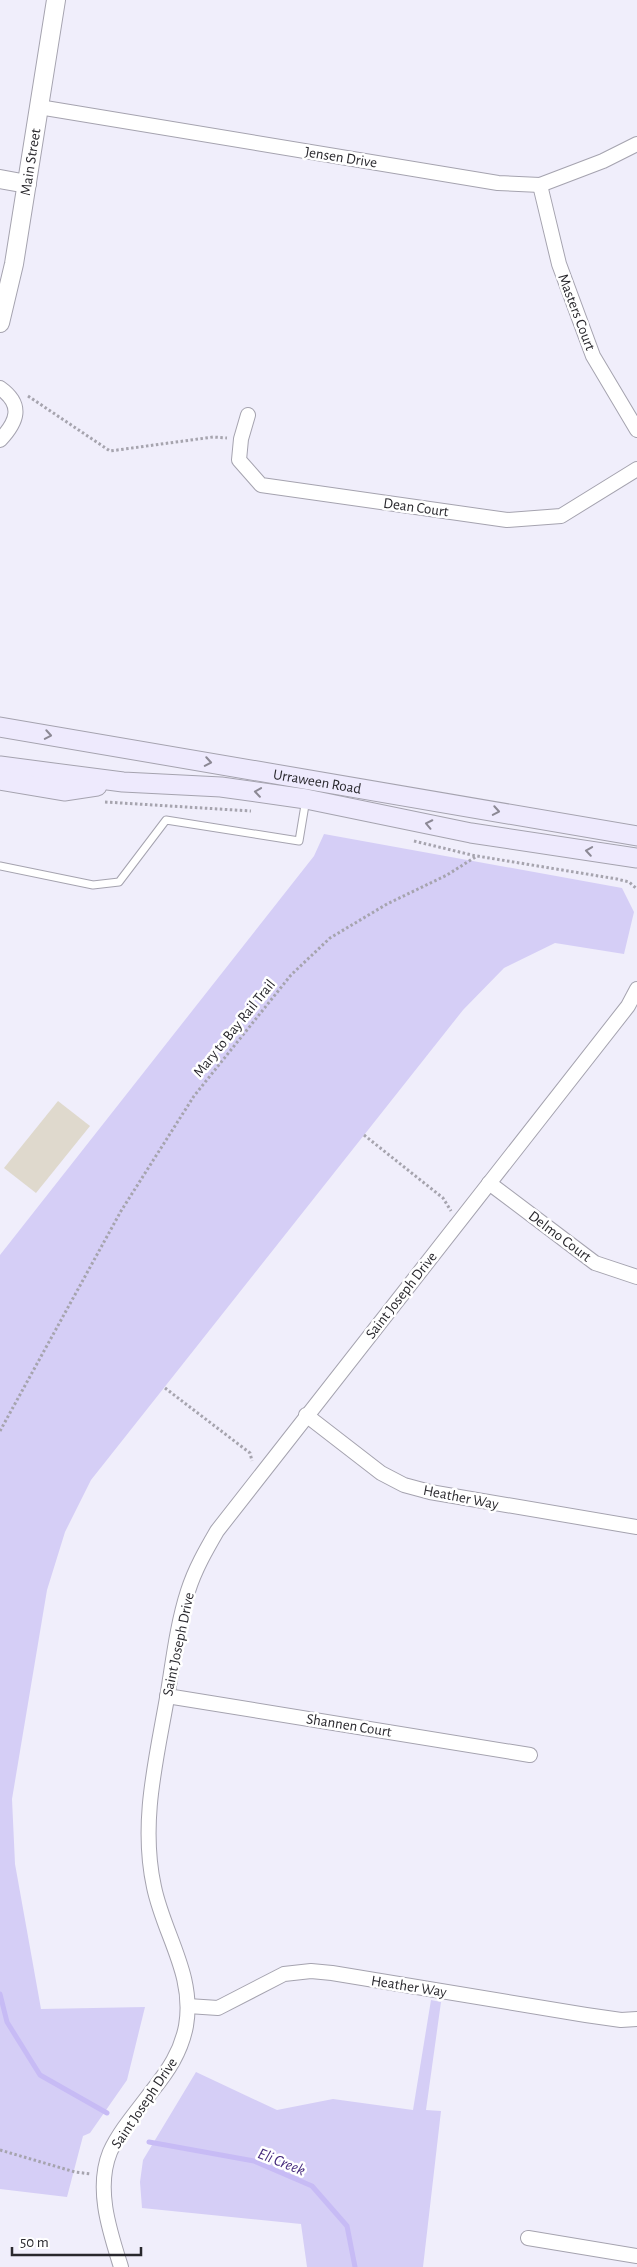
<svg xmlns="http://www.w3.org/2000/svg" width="637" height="2267" font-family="'Alegreya Sans',sans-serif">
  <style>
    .green { fill: #d5cef6 }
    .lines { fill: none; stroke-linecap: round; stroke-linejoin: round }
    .stream { stroke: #c7bbf5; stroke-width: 5 }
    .building { fill: #dfd9cd }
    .service-casing { stroke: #a5a3af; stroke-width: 9 }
    .minor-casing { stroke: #a5a3af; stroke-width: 16 }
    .tertiary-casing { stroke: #a5a3af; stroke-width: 20 }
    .secondary-casing { stroke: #a5a3af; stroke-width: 21 }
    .path { stroke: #a6a4ae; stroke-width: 3; stroke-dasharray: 2.5 2.5; stroke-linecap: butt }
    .service { stroke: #fff; stroke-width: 7 }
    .minor { stroke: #fff; stroke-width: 14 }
    .tertiary { stroke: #fff; stroke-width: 18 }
    .secondary { stroke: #eeeafd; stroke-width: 19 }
    .oneway { stroke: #8c8995 }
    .labels { text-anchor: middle; stroke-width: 5; stroke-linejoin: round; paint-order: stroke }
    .street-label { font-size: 15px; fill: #29282d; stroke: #fff }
    .water-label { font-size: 16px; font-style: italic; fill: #452a7c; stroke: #fff }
  </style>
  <rect width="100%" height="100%" fill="#f0eefb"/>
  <g class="green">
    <polygon points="324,834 622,888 634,912 624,954 555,943 504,968 463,1010 91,1480 65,1532 47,1590 12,1799 15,1864 41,2009 145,2007 127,2080 90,2133 83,2136 67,2197 0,2189 0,1255 314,856"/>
    <polygon points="431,2000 441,2002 426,2110 441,2111 423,2267 307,2267 301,2224 142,2208 140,2182 143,2160 196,2072 277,2110 333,2099 413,2110"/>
  </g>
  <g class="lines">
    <g class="stream">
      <polyline points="0,1994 7,2022 40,2075 107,2113"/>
      <polyline points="149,2142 254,2161 312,2186 347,2226 355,2267"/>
    </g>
  </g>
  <polygon class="building" points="58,1101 90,1126 36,1193 4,1168"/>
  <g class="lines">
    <defs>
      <polyline id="service" points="0,866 93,885 119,882 166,820 299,841 306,799"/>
      <g id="minor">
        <polyline points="39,107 498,183 540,185 603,161 637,144"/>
        <polyline points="540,185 559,264 593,356 637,430"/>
        <path d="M 0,388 C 24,405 17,422 0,440"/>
        <polyline points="248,415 241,439 239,460 261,485 507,520 561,516 637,469"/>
        <polyline points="489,1183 595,1263 637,1277"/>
        <polyline points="306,1415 381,1473 404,1485 430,1492 637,1527"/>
        <polyline points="167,1696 530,1755"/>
        <polyline points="188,2006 218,2008 284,1974 311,1971 332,1973 586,2015 621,2020 637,2019"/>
        <polyline points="528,2238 637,2256"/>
        <path d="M 121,2267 C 110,2232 95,2189 110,2152 C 120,2130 138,2110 152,2091 C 168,2071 181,2052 186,2026 C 195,1975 164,1935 154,1887 C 140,1823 156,1761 167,1698 C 173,1662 177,1625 188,1591 C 195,1569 206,1550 217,1531 L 628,1006 L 637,989"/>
      </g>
      <g id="tertiary">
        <polyline points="0,179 27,184"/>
        <path id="s1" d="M 0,323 L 14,264 L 56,0"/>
      </g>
      <g id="secondary">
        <path id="s2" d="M 0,727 L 637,836"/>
        <polyline points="0,766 123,782 221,787 306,799 471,833 637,858"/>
        <polyline points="0,780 64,791 97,786"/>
      </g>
    </defs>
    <use href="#service" class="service-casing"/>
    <use href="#minor" class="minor-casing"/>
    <use href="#tertiary" class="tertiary-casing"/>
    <use href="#secondary" class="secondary-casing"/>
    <g class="path">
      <polyline points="28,396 110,451 213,437 227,438"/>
      <polyline points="105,802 251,811"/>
      <polyline points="414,841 476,856"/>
      <polyline points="364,1135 443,1198 451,1211"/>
      <polyline points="165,1388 250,1453 252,1461"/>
      <polyline points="0,1431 121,1211 194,1096 291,975 330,938 387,904 447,875 477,856 617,879 629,882 637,889"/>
      <polyline points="0,2150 75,2172 91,2174"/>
    </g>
    <use href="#service" class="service"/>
    <use href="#minor" class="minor"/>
    <use href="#tertiary" class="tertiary"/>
    <use href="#secondary" class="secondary"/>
  </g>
  <defs><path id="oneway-chevron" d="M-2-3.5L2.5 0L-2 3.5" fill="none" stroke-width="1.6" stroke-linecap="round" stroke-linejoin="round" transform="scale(1.25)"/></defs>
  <g class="oneway">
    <use href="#oneway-chevron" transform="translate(48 735) rotate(10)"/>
    <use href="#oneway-chevron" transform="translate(208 762) rotate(10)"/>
    <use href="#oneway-chevron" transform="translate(258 792) rotate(-172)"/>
    <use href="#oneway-chevron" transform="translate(496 811) rotate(10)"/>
    <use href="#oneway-chevron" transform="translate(429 824) rotate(-168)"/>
    <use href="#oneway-chevron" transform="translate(589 851) rotate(-171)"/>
  </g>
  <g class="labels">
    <g class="street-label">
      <text transform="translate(341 157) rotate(9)" y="5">Jensen Drive</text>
      <text dy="5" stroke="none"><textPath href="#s1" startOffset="164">Main Street</textPath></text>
      <text transform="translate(577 312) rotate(69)" y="5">Masters Court</text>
      <text transform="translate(416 507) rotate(8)" y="5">Dean Court</text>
      <text dy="5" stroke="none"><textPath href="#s2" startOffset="322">Urraween Road</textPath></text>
      <text transform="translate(234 1028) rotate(-51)" y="5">Mary to Bay Rail Trail</text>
      <text transform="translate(560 1236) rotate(37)" y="5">Delmo Court</text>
      <text transform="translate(401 1295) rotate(-52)" y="5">Saint Joseph Drive</text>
      <text transform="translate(461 1497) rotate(11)" y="5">Heather Way</text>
      <text transform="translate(178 1644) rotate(-78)" y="5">Saint Joseph Drive</text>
      <text transform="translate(349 1725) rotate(9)" y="5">Shannen Court</text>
      <text transform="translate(409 1986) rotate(9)" y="5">Heather Way</text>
      <text transform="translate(144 2103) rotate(-56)" y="5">Saint Joseph Drive</text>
    </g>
    <g class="water-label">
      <text transform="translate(282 2161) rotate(22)" y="6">Eli Creek</text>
    </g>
  </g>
  <path d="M12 2247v8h129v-8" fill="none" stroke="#29282d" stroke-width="2.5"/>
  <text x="20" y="2247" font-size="15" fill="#29282d" stroke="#ffffff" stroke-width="4" paint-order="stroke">50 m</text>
</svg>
